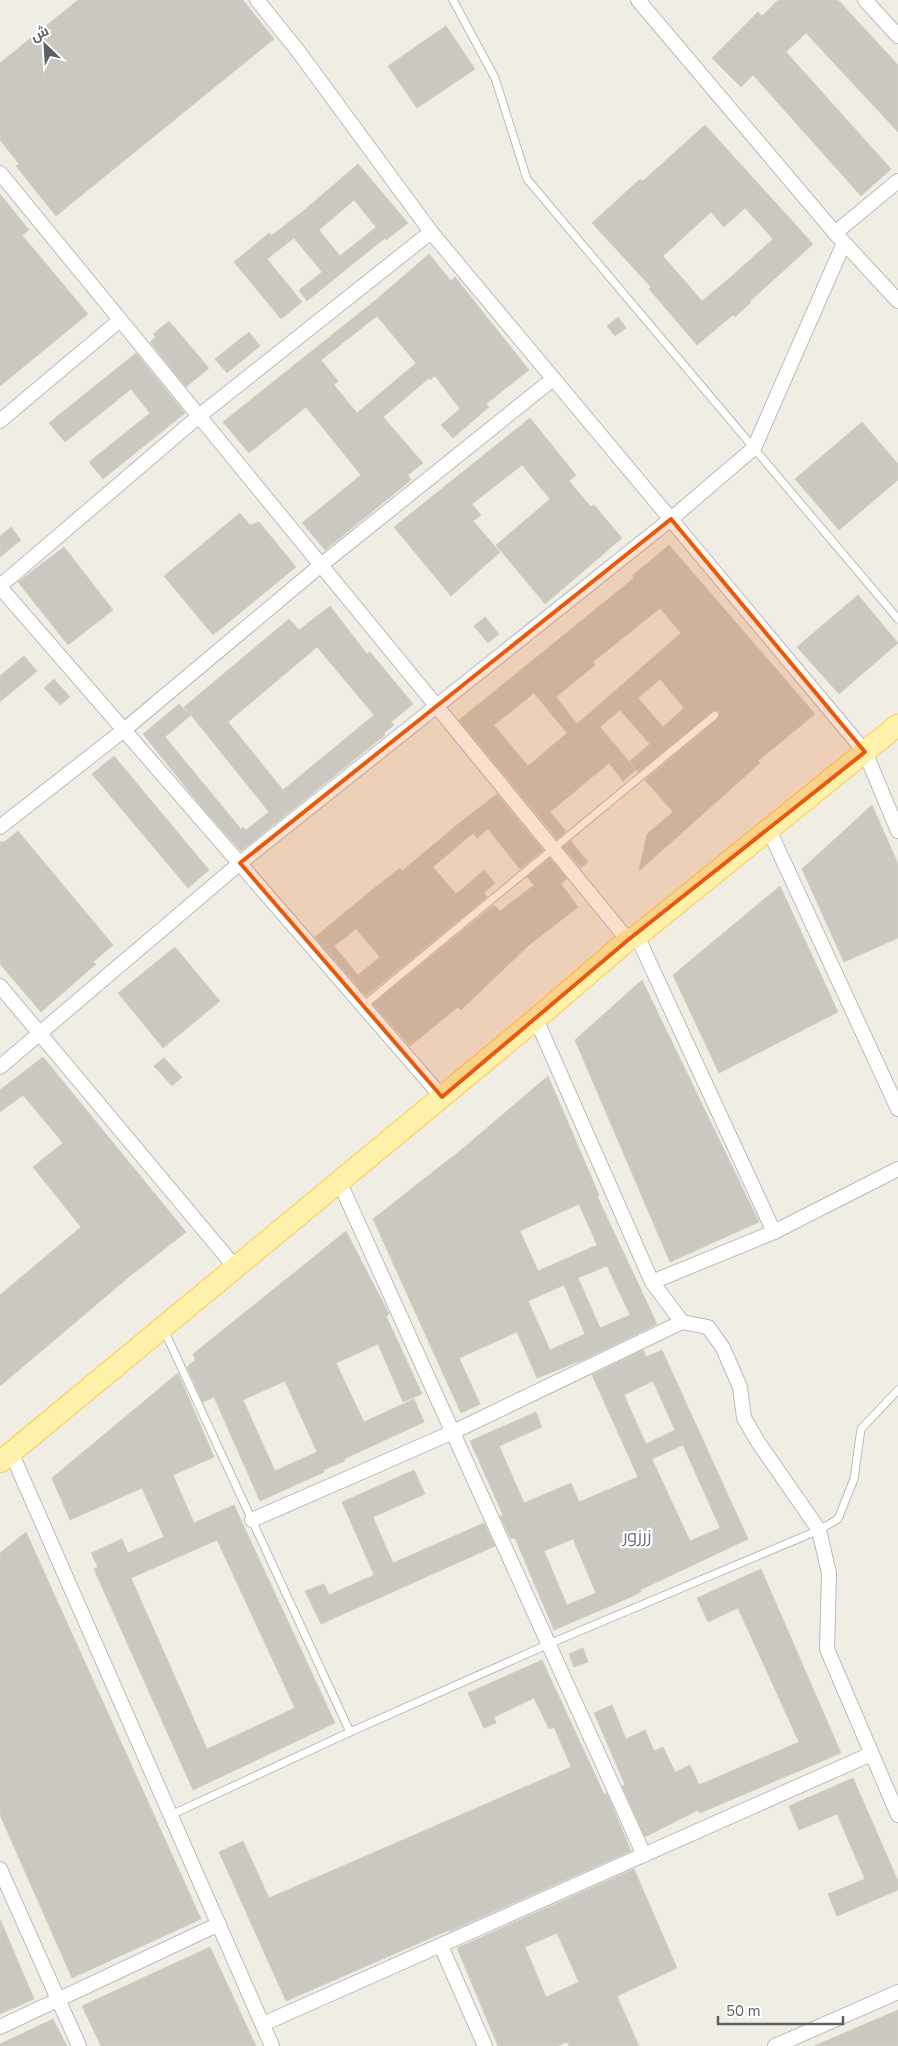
<svg xmlns="http://www.w3.org/2000/svg" width="898" height="2046" font-family="'Nunito Sans',Cairo,sans-serif">
  <style>
    .building { fill: #cbc8c1; stroke: #d5cfc2; fill-rule: evenodd }
    .lines { fill: none; stroke-linecap: round; stroke-linejoin: round }
    .service-casing { stroke: #b7bbbf; stroke-width: 9 }
    .minor-casing { stroke: #b7bbbf; stroke-width: 16 }
    .primary-casing { stroke: #fdcb51; stroke-width: 23 }
    .service { stroke: #fff; stroke-width: 7 }
    .minor { stroke: #fff; stroke-width: 14 }
    .primary { stroke: #fff1aa; stroke-width: 21 }
    .marked { fill: #e8590c; fill-opacity: 0.2; stroke: #e8590c; stroke-width: 4; stroke-linejoin: round }
    .labels { text-anchor: middle; stroke-width: 4.5; stroke-linejoin: round; paint-order: stroke }
    .quarter-label { font-size: 18px; fill: #6d7378; stroke: #fff }
  </style>
  <rect width="100%" height="100%" fill="#f0ede4"/>
  <g class="building">
    <polygon points="78,0 243,0 274,39 56,216 16,166 19,164 0,140 0,63"/>
    <polygon points="778,0 838,0 898,65 898,132 806,33 786,52 891,169 861,196 753,75 741,87 712,58 758,12 762,16"/>
    <polygon points="446,26 475,69 417,108 388,66"/>
    <path d="M 705,125 L 813,244 L 750,301 L 751,302 L 735,317 L 733,315 L 697,345 L 649,289 L 651,287 L 592,223 L 640,179 L 643,181 ZM 745,208 L 773,239 L 731,277 L 702,301 L 663,256 L 711,212 L 724,227 Z"/>
    <path d="M 358,164 L 408,223 L 386,240 L 385,238 L 307,301 L 299,290 L 322,272 L 294,238 L 267,259 L 302,302 L 281,319 L 234,262 L 269,233 L 271,236 L 302,212 ZM 354,200 L 376,227 L 340,256 L 319,230 Z"/>
    <polygon points="0,194 29,230 22,235 88,314 0,386"/>
    <path d="M 429,254 L 451,281 L 455,277 L 529,370 L 486,404 L 489,407 L 453,438 L 441,425 L 460,409 L 435,376 L 430,380 L 429,378 L 383,417 L 423,463 L 408,475 L 411,480 L 325,550 L 302,523 L 361,475 L 306,407 L 249,453 L 223,422 L 377,299 ZM 377,316 L 416,363 L 357,413 L 334,385 L 338,381 L 321,360 Z"/>
    <polygon points="618,317 626,328 615,336 607,326"/>
    <polygon points="169,321 209,368 186,387 150,342 156,337 153,334"/>
    <polygon points="249,332 260,346 227,373 215,359"/>
    <polygon points="136,353 185,413 103,479 89,462 150,413 131,389 65,442 49,423"/>
    <polygon points="530,418 576,475 569,481 591,507 594,505 622,538 545,604 496,545 550,499 522,465 472,504 481,515 473,521 500,552 451,596 394,527"/>
    <polygon points="862,422 898,464 898,480 839,530 795,479"/>
    <polygon points="240,513 250,525 259,522 296,567 213,635 164,576"/>
    <polygon points="11,527 21,540 0,557 0,536"/>
    <path d="M 669,545 L 815,714 L 758,761 L 760,763 L 639,871 L 647,834 L 673,812 L 645,780 L 718,719 L 720,715 L 719,711 L 712,711 L 638,772 L 630,761 L 650,744 L 620,710 L 600,727 L 636,770 L 623,781 L 609,763 L 550,812 L 565,830 L 565,832 L 557,839 L 459,720 L 634,578 L 632,576 ZM 660,608 L 681,633 L 577,724 L 556,697 L 595,665 L 593,662 ZM 660,679 L 684,708 L 663,727 L 638,698 ZM 534,693 L 567,733 L 528,766 L 494,725 Z"/>
    <polygon points="64,547 113,610 68,645 18,582"/>
    <polygon points="858,595 898,643 839,694 797,647"/>
    <path d="M 330,606 L 367,654 L 370,652 L 413,704 L 391,722 L 394,725 L 384,733 L 385,735 L 241,851 L 205,811 L 143,734 L 179,704 L 191,715 L 184,707 L 289,619 L 299,630 ZM 317,647 L 374,715 L 283,790 L 228,722 ZM 191,715 L 269,812 L 246,830 L 243,827 L 241,829 L 165,737 Z"/>
    <polygon points="485,617 499,634 488,643 474,626"/>
    <polygon points="24,656 37,671 0,702 0,676"/>
    <polygon points="54,679 70,697 60,705 44,688"/>
    <polygon points="114,756 209,870 188,888 92,774"/>
    <path d="M 497,794 L 543,850 L 520,869 L 488,829 L 477,838 L 473,833 L 433,867 L 456,894 L 484,870 L 495,883 L 484,893 L 487,897 L 366,996 L 315,937 L 377,886 L 400,868 L 402,871 L 458,824 ZM 356,929 L 380,957 L 358,975 L 334,946 Z"/>
    <polygon points="872,805 898,864 898,938 844,962 802,869"/>
    <polygon points="18,831 113,945 93,962 96,964 41,1012 0,964 0,842 4,842"/>
    <polygon points="571,841 588,862 581,868 563,847"/>
    <polygon points="550,858 567,879 561,884 578,907 529,945 461,1010 458,1007 410,1046 373,1004 494,905 500,911 534,885 527,877"/>
    <polygon points="780,886 838,1012 719,1073 673,975"/>
    <polygon points="175,947 220,1001 163,1048 118,993"/>
    <polygon points="642,980 759,1222 670,1262 575,1040"/>
    <polygon points="43,1057 186,1232 130,1276 0,1386 0,1295 81,1227 33,1167 63,1143 23,1095 0,1112 0,1090"/>
    <polygon points="164,1058 182,1077 172,1086 154,1066"/>
    <path d="M 548,1076 L 599,1195 L 597,1196 L 657,1324 L 585,1359 L 537,1378 L 517,1332 L 459,1358 L 480,1404 L 461,1413 L 373,1219 L 461,1150 ZM 579,1204 L 597,1245 L 538,1271 L 520,1231 ZM 607,1266 L 630,1315 L 600,1328 L 578,1278 ZM 564,1285 L 585,1334 L 550,1350 L 528,1301 Z"/>
    <path d="M 346,1231 L 389,1314 L 386,1316 L 422,1394 L 403,1402 L 378,1344 L 336,1363 L 364,1422 L 414,1399 L 424,1422 L 344,1459 L 345,1461 L 323,1470 L 324,1472 L 260,1501 L 214,1397 L 203,1402 L 187,1367 L 195,1360 L 193,1354 ZM 285,1381 L 317,1452 L 275,1471 L 243,1400 Z"/>
    <path d="M 643,1350 L 646,1357 L 662,1350 L 748,1539 L 640,1590 L 641,1592 L 624,1600 L 554,1630 L 515,1538 L 511,1539 L 500,1516 L 503,1515 L 470,1441 L 536,1412 L 542,1427 L 499,1446 L 524,1503 L 571,1483 L 579,1502 L 638,1477 L 592,1375 ZM 653,1381 L 675,1430 L 646,1444 L 624,1395 ZM 683,1445 L 720,1528 L 690,1541 L 652,1459 ZM 573,1539 L 596,1593 L 567,1605 L 544,1551 Z"/>
    <path d="M 178,1373 L 214,1457 L 173,1475 L 194,1523 L 234,1505 L 335,1723 L 193,1790 L 94,1569 L 98,1567 L 91,1553 L 122,1539 L 128,1553 L 164,1537 L 142,1488 L 70,1520 L 52,1478 ZM 217,1540 L 295,1708 L 207,1749 L 131,1578 Z"/>
    <polygon points="414,1470 425,1494 373,1517 393,1563 484,1523 495,1546 321,1624 305,1591 324,1584 329,1595 374,1575 342,1502"/>
    <polygon points="26,1532 201,1919 72,1978 0,1815 0,1553"/>
    <polygon points="761,1569 841,1753 700,1813 698,1810 645,1837 622,1786 625,1785 594,1713 612,1705 626,1739 645,1730 654,1751 663,1747 675,1772 690,1765 699,1785 799,1742 738,1608 708,1622 697,1598"/>
    <polygon points="583,1648 588,1662 574,1667 569,1654"/>
    <polygon points="542,1660 604,1794 607,1793 631,1851 450,1931 449,1930 286,2001 219,1852 243,1841 269,1898 571,1767 554,1727 549,1729 534,1698 494,1717 496,1723 484,1728 468,1693"/>
    <polygon points="853,1778 898,1881 898,1890 837,1916 828,1894 865,1879 837,1814 799,1830 789,1806"/>
    <path d="M 634,1869 L 677,1968 L 617,1996 L 639,2046 L 569,2046 L 567,2042 L 557,2046 L 498,2046 L 457,1948 ZM 557,1933 L 579,1982 L 546,1997 L 525,1947 Z"/>
    <polygon points="0,1919 34,1999 0,2014"/>
    <polygon points="210,1947 256,2046 101,2046 82,2006"/>
    <polygon points="898,2010 898,2046 814,2046"/>
    <polygon points="53,2019 67,2046 0,2046 0,2044"/>
  </g>
  <g class="lines">
    <defs>
      <g id="service">
        <polyline points="453,0 495,78 527,179 898,619"/>
        <polyline points="363,1006 715,715"/>
        <polyline points="164,1330 350,1732"/>
        <polyline points="171,1815 350,1732 549,1644 819,1530 838,1519 854,1479 861,1429 898,1390"/>
      </g>
      <g id="minor">
        <polyline points="257,0 298,51 431,232 865,752 898,831"/>
        <polyline points="638,0 835,233 898,301"/>
        <polyline points="865,0 898,36"/>
        <polyline points="0,173 628,940"/>
        <polyline points="835,233 898,181"/>
        <polyline points="0,421 120,320"/>
        <polyline points="0,586 199,416 431,232"/>
        <polyline points="0,587 442,1097"/>
        <polyline points="0,827 124,730 321,565 553,379"/>
        <polyline points="769,830 898,1109"/>
        <polyline points="637,936 774,1232"/>
        <polyline points="0,986 235,1267"/>
        <polyline points="536,1019 652,1282 682,1322 708,1327 723,1348 740,1387 744,1418 758,1442 819,1530 829,1573 827,1649 898,1815"/>
        <polyline points="0,1067 240,863 671,519 754,448 844,243"/>
        <polyline points="339,1181 644,1855"/>
        <polyline points="652,1282 774,1232 898,1169"/>
        <polyline points="11,1452 272,2046"/>
        <polyline points="252,1520 453,1432 682,1322"/>
        <polyline points="0,1869 79,2046"/>
        <polyline points="441,1946 485,2046"/>
        <polyline points="263,2024 871,1754"/>
        <polyline points="0,2027 219,1924"/>
        <polyline points="775,2046 898,1992"/>
      </g>
      <polyline id="primary" points="0,1462 536,1019 628,940 637,936 898,725"/>
    </defs>
    <use href="#service" class="service-casing"/>
    <use href="#minor" class="minor-casing"/>
    <use href="#primary" class="primary-casing"/>
    <use href="#service" class="service"/>
    <use href="#minor" class="minor"/>
    <use href="#primary" class="primary"/>
  </g>
  <path class="marked" d="M 671,519 L 865,752 L 628,940 L 442,1097 L 240,863 Z"/>
  <g class="labels">
    <g class="quarter-label">
      <text x="637" y="1542">زرزور</text>
    </g>
  </g>
  <g transform="translate(45 45) rotate(335)" stroke="#ffffff" stroke-width="4" paint-order="stroke">
  <path d="M0-4L9 19L0 12L-9 19Z" fill="#5c6166"/>
  <text y="-8" font-size="14" font-weight="bold" text-anchor="middle" fill="#5c6166">ش</text>
  </g>
  <path d="M718 2016v8h125v-8" fill="none" stroke="#5c6166" stroke-width="2.5"/>
  <text x="726" y="2016" font-size="15" fill="#5c6166" stroke="#ffffff" stroke-width="4" paint-order="stroke">50 m</text>
</svg>
